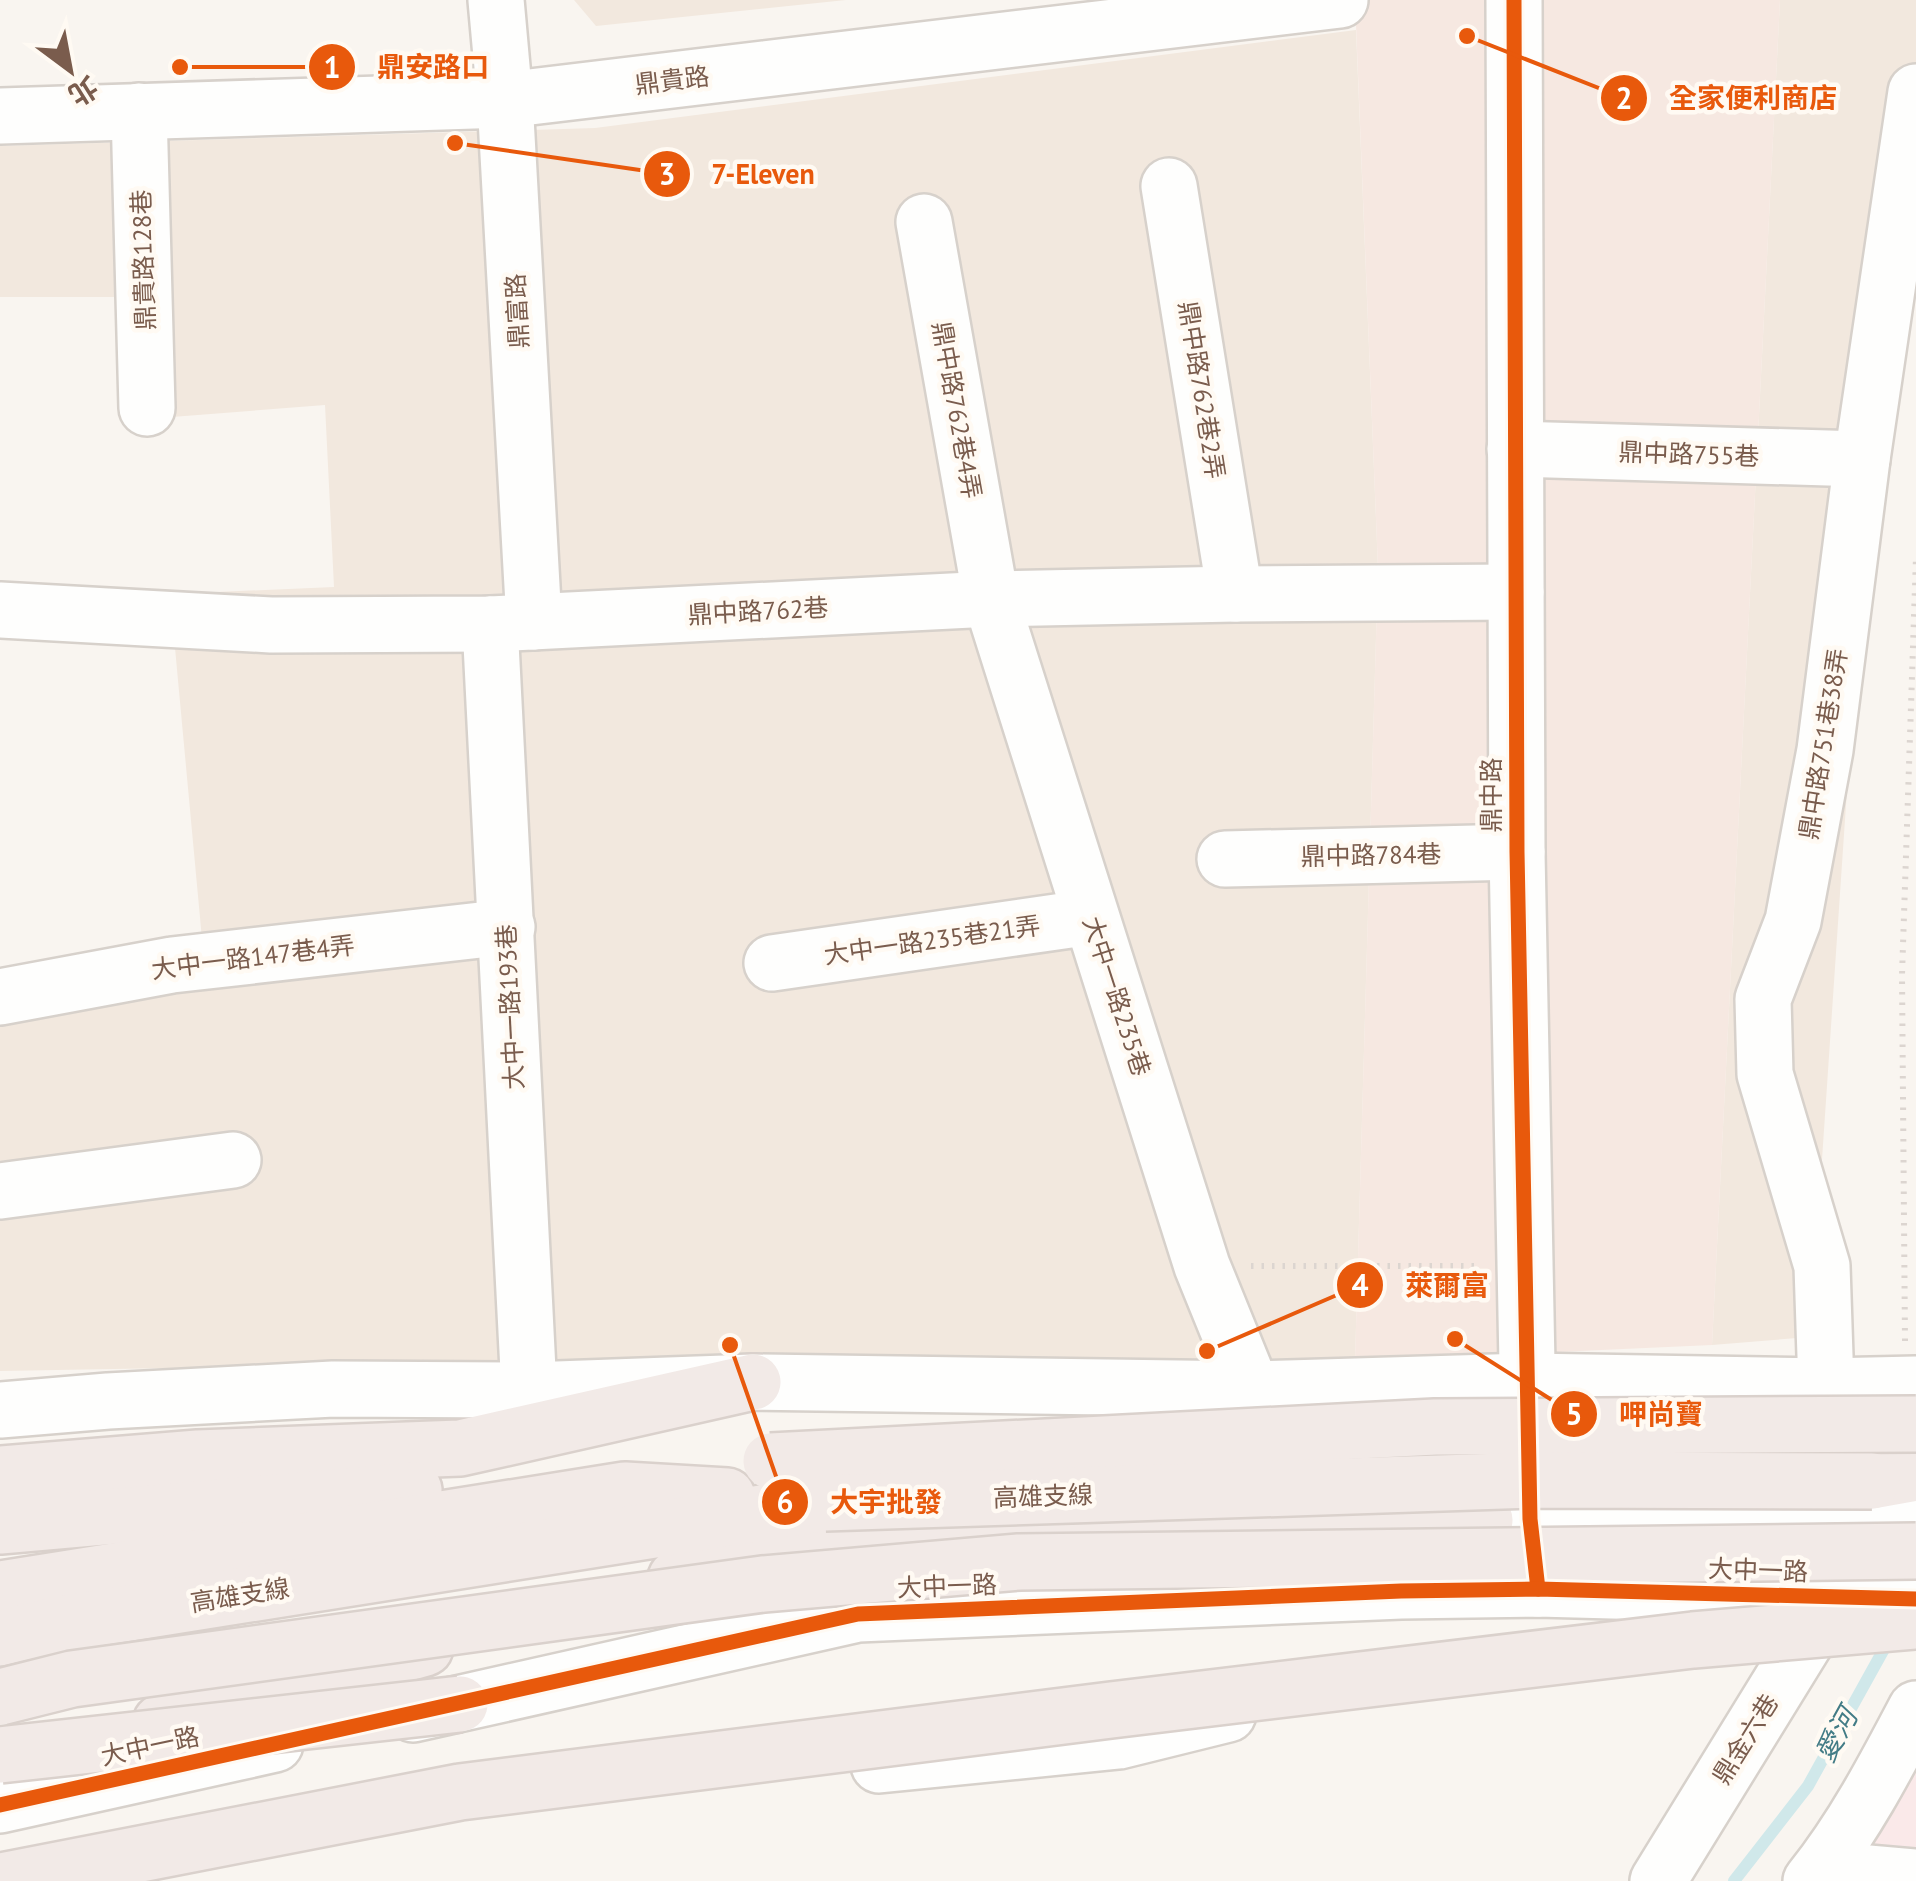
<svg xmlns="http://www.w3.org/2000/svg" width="1916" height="1881" font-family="'PT Sans','Noto Sans TC',sans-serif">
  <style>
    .residential { fill: #f2e8de }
    .commercial { fill: #f6e8e1 }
    .medical { fill: #fae9e9 }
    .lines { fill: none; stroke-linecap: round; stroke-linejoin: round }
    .stream { stroke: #d0e8ea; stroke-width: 12 }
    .minor-casing { stroke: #d7d1cb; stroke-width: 60 }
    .highway-casing { stroke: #dad1cc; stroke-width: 60 }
    .path { stroke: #dcd5d0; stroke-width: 6; stroke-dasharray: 2.5 8; stroke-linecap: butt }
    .minor { stroke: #fefefd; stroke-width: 55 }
    .highway { stroke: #f2eae7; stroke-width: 55 }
    .highway-bridge-casing { stroke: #dad1cc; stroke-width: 60; stroke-linecap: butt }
    .highway-bridge { stroke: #f2eae7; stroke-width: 55 }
    .cycleway-casing { stroke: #fffaf3; stroke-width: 21 }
    .cycleway { stroke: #e8590c; stroke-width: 15 }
    .labels { text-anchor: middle; stroke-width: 9; stroke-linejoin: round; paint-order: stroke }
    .street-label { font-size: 25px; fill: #7a5c4d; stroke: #fffaf3 }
    .water-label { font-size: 28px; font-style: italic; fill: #437c86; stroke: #fffaf3 }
    .leader { fill: none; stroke: #e8590c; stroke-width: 4 }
    .callout-dot { fill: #e8590c; stroke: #fffaf3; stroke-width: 4 }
    .mark-label { font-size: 30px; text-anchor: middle; font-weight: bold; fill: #fff }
    .callout-label { font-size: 28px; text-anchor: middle; font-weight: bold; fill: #e8590c; stroke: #fffaf3; stroke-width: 9; stroke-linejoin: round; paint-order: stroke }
  </style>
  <rect width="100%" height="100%" fill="#f9f5f0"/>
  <g class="residential">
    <polygon points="574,0 846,0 596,26"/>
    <polygon points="1780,0 1916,0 1916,204 1865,524 1810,1337 1712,1345"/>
    <polygon points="1356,30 1378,568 1355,1361 345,1365 0,1371 0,981 202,939 170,594 334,587 325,405 172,417 165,297 0,297 0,146 595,128"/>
  </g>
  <polygon class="commercial" points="1355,0 1780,0 1712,1345 1355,1361 1378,568"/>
  <polygon class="medical" points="1916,1741 1916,1881 1860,1844"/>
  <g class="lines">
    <polyline class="stream" points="1734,1881 1808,1786 1889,1640"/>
    <defs>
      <g id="minor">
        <polyline points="496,0 505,100 534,622"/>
        <polyline points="1514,0 1517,852 1530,1519 1538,1589"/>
        <polyline points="139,111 147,408"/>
        <polyline points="0,116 505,100 1340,0"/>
        <polyline points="1169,186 1235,594"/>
        <polyline points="924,222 991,599 1202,1266 1252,1389"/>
        <polyline points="1515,449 1862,459"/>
        <polyline points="0,610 271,625 490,624 991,599 1235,594 1516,592"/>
        <polyline points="490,624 529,1390"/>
        <polyline points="1225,859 1517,852"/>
        <polyline points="772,963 1091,917"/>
        <polyline points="0,997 172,965 507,927"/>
        <polyline points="0,1191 233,1160"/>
        <polyline points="1826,1386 1822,1266 1765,1074 1763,999 1793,921 1825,750 1862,459 1916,92"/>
        <polyline points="0,1410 108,1401 333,1389 529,1390 753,1382 1252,1389 1527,1381 1826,1386 1916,1384"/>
        <polyline points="1493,1520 1916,1522"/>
        <polyline points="413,1714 858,1614 1401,1591 1538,1589 1916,1599"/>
        <polyline points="879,1765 1119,1741 1228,1714"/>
        <polyline points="0,1805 275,1744"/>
        <polyline points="1658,1881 1833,1597"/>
        <path d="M 1811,1881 C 1853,1829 1885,1768 1916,1709"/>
        <polyline points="1863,1881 1868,1873 1916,1877"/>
      </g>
      <g id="highway">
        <polyline points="0,1474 198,1458 460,1448 753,1382"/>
        <polyline points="1872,1481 1916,1473"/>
        <polyline points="0,1526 414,1490"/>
        <polyline points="676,1578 773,1551 1106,1527 1485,1520"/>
        <polyline points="0,1589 625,1490 727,1496"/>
        <polyline points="0,1638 60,1624 825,1503"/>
        <polyline points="161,1722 425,1648"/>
      </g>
    </defs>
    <use href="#minor" class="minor-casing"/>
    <use href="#highway" class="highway-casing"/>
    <g class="path">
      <polyline points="1251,1266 1479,1266"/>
      <polyline points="1905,1341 1902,975 1916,557"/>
    </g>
    <use href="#minor" class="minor"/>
    <use href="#highway" class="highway"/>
    <defs>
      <g id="highway-bridge">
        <polyline points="771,1461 1435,1427 1916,1424"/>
        <polyline points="825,1503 1537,1480 1872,1481"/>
        <polyline points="0,1697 72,1679 763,1584 1019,1562 1916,1551"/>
        <polyline points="0,1755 460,1704"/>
        <polyline points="1,1881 460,1792 1111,1710 1693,1640 1916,1621"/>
      </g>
    </defs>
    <use href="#highway-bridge" class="highway-bridge-casing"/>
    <use href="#highway-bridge" class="highway-bridge"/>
    <defs>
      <g id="cycleway">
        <polyline points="1514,0 1517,852 1530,1519 1538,1589"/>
        <polyline points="0,1805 858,1614 1401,1591 1538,1589 1916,1599"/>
      </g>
    </defs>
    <use href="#cycleway" class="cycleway-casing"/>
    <use href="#cycleway" class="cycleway"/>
  </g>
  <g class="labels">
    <g class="street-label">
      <text transform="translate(672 80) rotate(-7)" y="9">鼎貴路</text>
      <text transform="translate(143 260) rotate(-92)" y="9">鼎貴路128巷</text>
      <text transform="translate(517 311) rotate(-93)" y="9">鼎富路</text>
      <text transform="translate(1202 390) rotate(81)" y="9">鼎中路762巷2弄</text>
      <text transform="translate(957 410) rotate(80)" y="9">鼎中路762巷4弄</text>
      <text transform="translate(1689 454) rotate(2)" y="9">鼎中路755巷</text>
      <text transform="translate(758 611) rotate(-3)" y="9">鼎中路762巷</text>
      <text transform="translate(1823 744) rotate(-81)" y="9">鼎中路751巷38弄</text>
      <text transform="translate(1491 795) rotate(-90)" y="9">鼎中路</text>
      <text transform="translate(1371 855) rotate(-1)" y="9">鼎中路784巷</text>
      <text transform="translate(932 940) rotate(-8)" y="9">大中一路235巷21弄</text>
      <text transform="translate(253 957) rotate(-7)" y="9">大中一路147巷4弄</text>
      <text transform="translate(1117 996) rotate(72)" y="9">大中一路235巷</text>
      <text transform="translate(510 1007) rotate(-93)" y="9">大中一路193巷</text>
      <text transform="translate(1043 1496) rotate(-2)" y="9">高雄支線</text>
      <text transform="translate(1758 1570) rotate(2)" y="9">大中一路</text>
      <text transform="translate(947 1586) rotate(-2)" y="9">大中一路</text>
      <text transform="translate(240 1595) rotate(-9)" y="9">高雄支線</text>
      <text transform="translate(1745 1739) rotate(-58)" y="9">鼎金六巷</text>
      <text transform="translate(150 1746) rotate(-12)" y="9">大中一路</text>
    </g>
    <g class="water-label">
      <text transform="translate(1836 1735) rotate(-61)" y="10">愛河</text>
    </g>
  </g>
  <path class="leader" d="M180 67L332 67M1467 36L1624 98M455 143L667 174M1207 1351L1360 1285M1455 1339L1574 1414M730 1345L785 1502"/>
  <g class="callout-dot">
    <circle cx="180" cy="67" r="10"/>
    <circle cx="1467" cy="36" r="10"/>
    <circle cx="455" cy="143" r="10"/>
    <circle cx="1207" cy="1351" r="10"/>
    <circle cx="1455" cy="1339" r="10"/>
    <circle cx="730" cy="1345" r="10"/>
    <circle cx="332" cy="67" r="25"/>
    <circle cx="1624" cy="98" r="25"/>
    <circle cx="667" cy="174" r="25"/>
    <circle cx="1360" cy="1285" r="25"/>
    <circle cx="1574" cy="1414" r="25"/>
    <circle cx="785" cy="1502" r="25"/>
  </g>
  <g class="mark-label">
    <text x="332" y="78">1</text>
    <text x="1624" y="109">2</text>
    <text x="667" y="185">3</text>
    <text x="1360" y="1296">4</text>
    <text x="1574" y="1425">5</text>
    <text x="785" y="1513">6</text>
  </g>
  <g class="callout-label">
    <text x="433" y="77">鼎安路口</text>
    <text x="1753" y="108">全家便利商店</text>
    <text x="763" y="184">7-Eleven</text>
    <text x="1447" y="1295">萊爾富</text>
    <text x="1661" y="1424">呷尚寶</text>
    <text x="886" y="1512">大宇批發</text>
  </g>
  <g transform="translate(70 70) rotate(148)" stroke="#fffaf3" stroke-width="8" paint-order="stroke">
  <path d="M0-8L18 38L0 25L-18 38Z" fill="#7a5c4d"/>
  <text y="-15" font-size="28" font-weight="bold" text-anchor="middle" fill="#7a5c4d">北</text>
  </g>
</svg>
